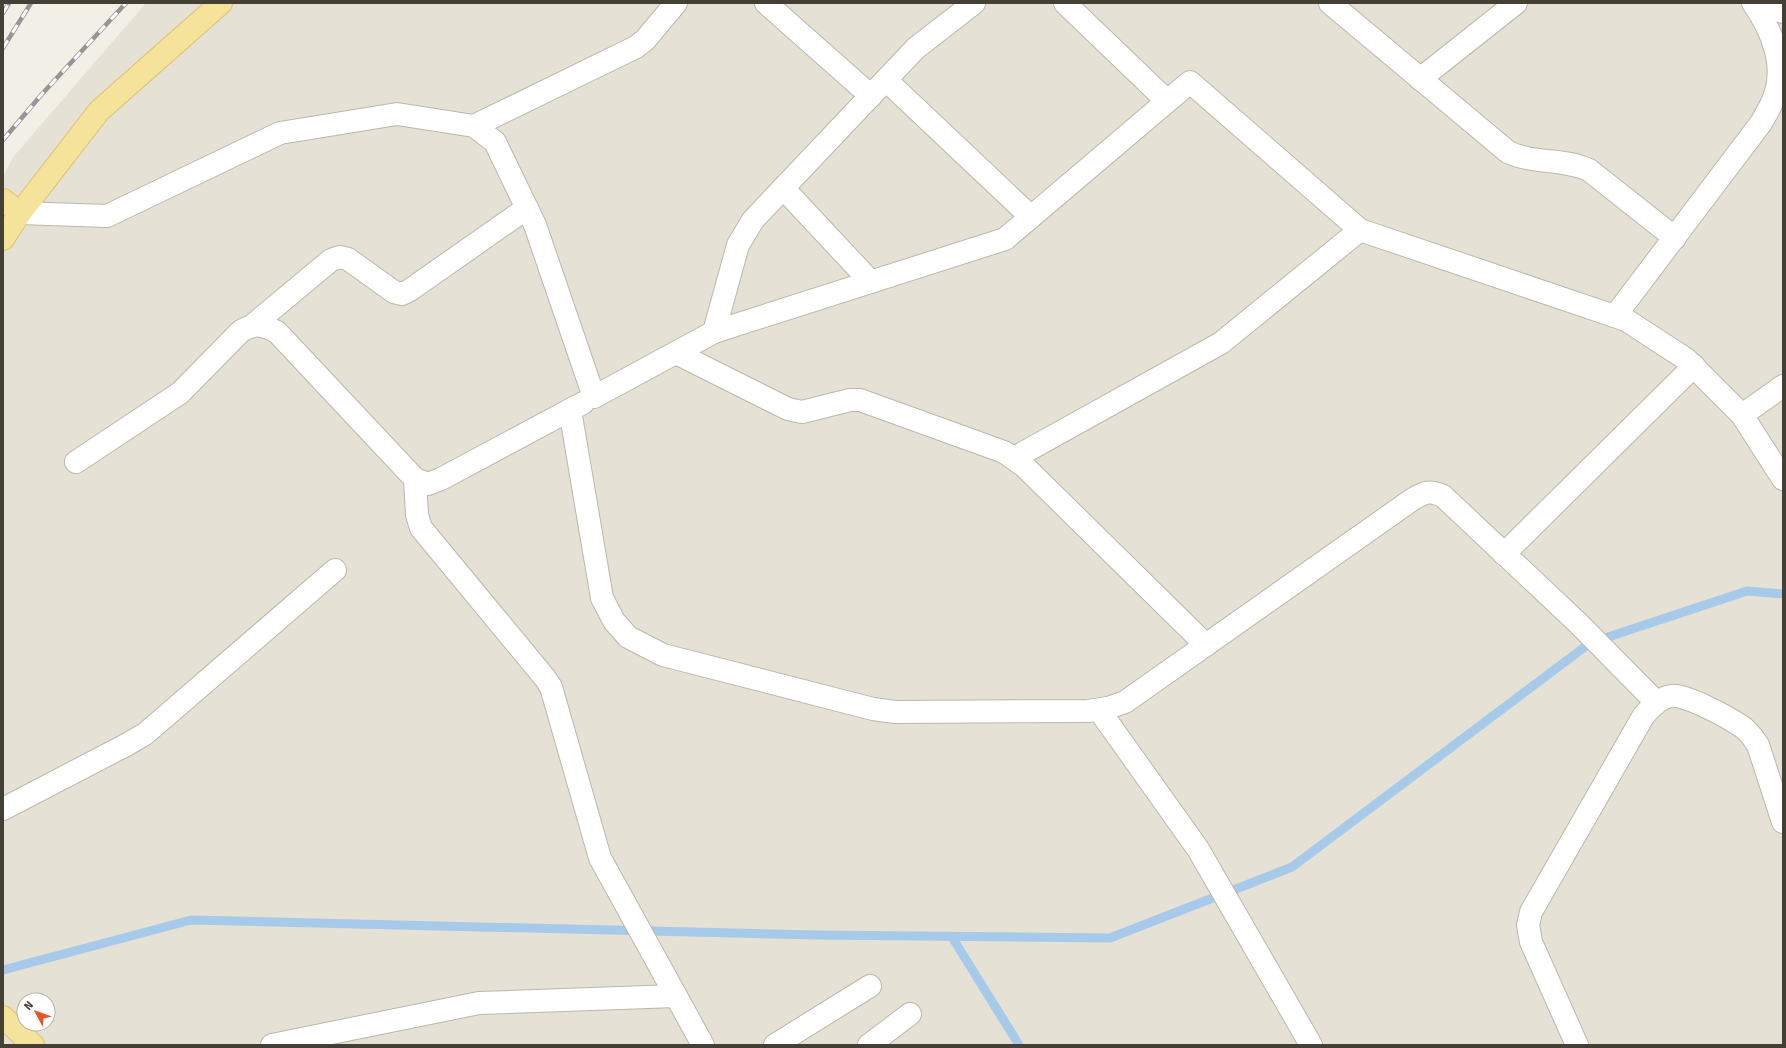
<svg xmlns="http://www.w3.org/2000/svg" width="1786" height="1048" font-family="'Fira Sans',sans-serif">
  <style>
    .residential { fill: #e5e1d5; fill-rule: evenodd }
    .lines { fill: none; stroke-linecap: round; stroke-linejoin: round }
    .stream { stroke: #a7c9ea; stroke-width: 9 }
    .minor-casing { stroke: #bcb7aa; stroke-width: 24 }
    .major-casing { stroke: #d9c26d; stroke-width: 24 }
    .minor { stroke: #fff; stroke-width: 22 }
    .major { stroke: #f5e39c; stroke-width: 22 }
    .rail-casing { stroke: #959595; stroke-width: 4.5 }
    .rail { stroke: #fff; stroke-width: 3; stroke-dasharray: 9; stroke-linecap: butt }
  </style>
  <rect width="100%" height="100%" fill="#f2efe6"/>
  <path class="residential" d="M 146,3 L 1783,3 L 1783,1045 L 3,1045 L 3,176 L 14,156 ZM 24,1000 L 48,1000 L 48,1024 L 24,1024 Z"/>
  <g class="lines">
    <g class="stream">
      <polyline points="952,937 1019,1045"/>
      <polyline points="3,970 191,920 818,935 1110,938 1292,867 1590,643 1747,591 1783,594"/>
    </g>
    <defs>
      <g id="minor">
        <polyline points="766,3 871,96"/>
        <polyline points="1065,3 1167,101"/>
        <path d="M 1330,3 L 1508,152 C 1533,164 1563,158 1589,170 L 1675,238"/>
        <polyline points="1754,4 1783,12"/>
        <polyline points="1420,79 1516,3"/>
        <polyline points="886,80 1031,217"/>
        <polyline points="474,126 636,47 645,40 676,3"/>
        <polyline points="783,188 871,282"/>
        <polyline points="20,213 107,216 280,133 397,114 474,126 495,142 535,225 594,397 714,332 1005,239 1190,82 1360,230 1626,320 1686,359 1742,415 1783,479"/>
        <path d="M 1615,316 L 1761,123 C 1766,114 1772,105 1775,95 C 1786,64 1771,29 1753,3"/>
        <polyline points="253,325 331,260 340,257 348,259 394,292 402,294 410,290 527,208"/>
        <polyline points="714,332 738,245 753,220 916,48 974,3"/>
        <polyline points="676,353 788,409 802,412 850,400 860,400 1004,452 1024,466 1206,645"/>
        <path d="M 570,410 L 602,598 L 614,621 L 628,637 L 663,655 L 873,709 L 895,712 L 1088,711 L 1108,708 L 1125,702 L 1413,499 C 1425,492 1430,490 1443,496 L 1578,623 L 1656,702"/>
        <polyline points="1742,415 1783,386"/>
        <polyline points="1014,458 1221,343 1360,230"/>
        <path d="M 76,462 L 180,393 L 241,331 C 256,323 261,324 277,332 L 415,479 L 428,484 L 441,479 L 583,403"/>
        <polyline points="415,479 417,515 421,528 545,678 551,687 600,858 703,1045"/>
        <polyline points="1504,554 1694,366"/>
        <polyline points="1099,710 1198,849 1311,1045"/>
        <polyline points="3,809 126,745 145,734 335,570"/>
        <polyline points="272,1045 479,1003 676,996"/>
        <polyline points="775,1045 870,986"/>
        <polyline points="869,1045 910,1014"/>
        <path d="M 1577,1045 L 1531,942 L 1528,925 L 1531,912 L 1644,715 C 1652,707 1659,698 1671,696 C 1684,693 1729,718 1741,726 C 1749,731 1753,738 1758,745 L 1783,822"/>
      </g>
      <g id="major">
        <polyline points="3,200 20,213"/>
        <polyline points="3,239 20,213 99,111 221,3"/>
        <polyline points="3,1017 33,1045"/>
      </g>
    </defs>
    <use href="#minor" class="minor-casing"/>
    <use href="#major" class="major-casing"/>
    <use href="#minor" class="minor"/>
    <use href="#major" class="major"/>
    <defs>
      <g id="rail">
        <polyline points="3,13 9,3"/>
        <polyline points="3,48 31,3"/>
        <polyline points="3,140 42,94 126,3"/>
      </g>
    </defs>
    <use href="#rail" class="rail-casing"/>
    <use href="#rail" class="rail"/>
  </g>
  <rect width="1786" height="1048" fill="none" stroke="#444036" stroke-width="8"/>
  <g transform="translate(36 1012) rotate(311)"><circle r="19" fill="#ffffff" stroke="#b4b3af"/>
  <path d="M0-3L7 15L0 10L-7 15Z" fill="#e75528"/>
  <text y="-6" font-size="11" font-weight="bold" text-anchor="middle" fill="#444036">N</text>
  </g>
</svg>
